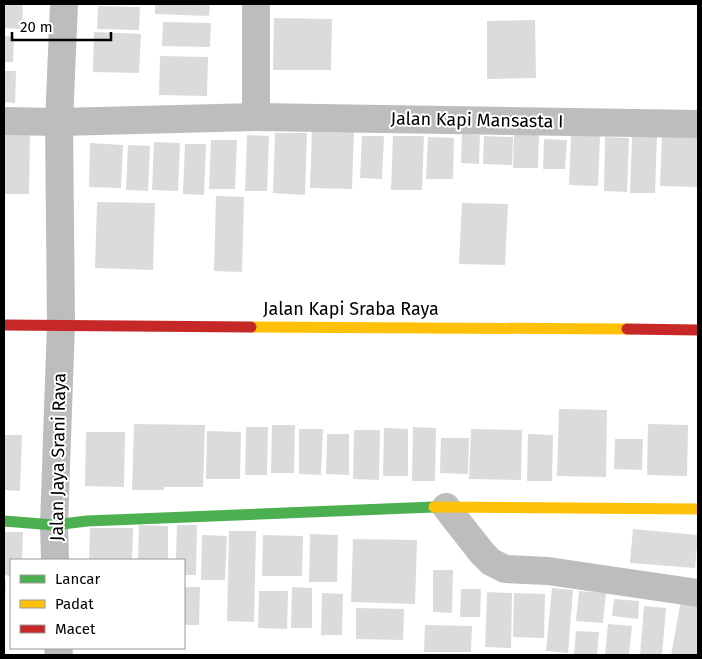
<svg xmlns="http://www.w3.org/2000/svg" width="702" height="659" font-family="'Fira Sans',sans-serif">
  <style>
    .building { fill: #dbdbdb }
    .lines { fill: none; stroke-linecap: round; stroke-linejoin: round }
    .street { stroke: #bdbdbd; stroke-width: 28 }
    .fast { stroke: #4caf50; stroke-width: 11 }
    .slow { stroke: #ffc107; stroke-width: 11 }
    .jam { stroke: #c62828; stroke-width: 11 }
    .labels { text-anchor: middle; stroke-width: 4; stroke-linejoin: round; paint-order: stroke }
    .street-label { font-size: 18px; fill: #000; stroke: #fff }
  </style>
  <rect width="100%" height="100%" fill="#fff"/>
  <g class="building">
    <polygon points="4,4 23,4 22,29 4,28"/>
    <polygon points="155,4 210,4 209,16 155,14"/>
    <polygon points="98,6 140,7 139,30 97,29"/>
    <polygon points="274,18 332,19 331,70 273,70"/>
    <polygon points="535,20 536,78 487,79 487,21"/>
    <polygon points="163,22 211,23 210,47 162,46"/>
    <polygon points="94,32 141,34 139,73 93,72"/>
    <polygon points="4,36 14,36 13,62 4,62"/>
    <polygon points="160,56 208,57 207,96 159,95"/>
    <polygon points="4,71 16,71 15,103 4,102"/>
    <polygon points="312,128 354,129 352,189 310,188"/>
    <polygon points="514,132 539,133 538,168 513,168"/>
    <polygon points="275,133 307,133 305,195 273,193"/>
    <polygon points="4,134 30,134 29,194 4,194"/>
    <polygon points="462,134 480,135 479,164 461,163"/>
    <polygon points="247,135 269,136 267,191 245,191"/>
    <polygon points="571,135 600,136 598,186 569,185"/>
    <polygon points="662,135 698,136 698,187 660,186"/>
    <polygon points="362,136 384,136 382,179 360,178"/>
    <polygon points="393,136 424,136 422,190 391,190"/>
    <polygon points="484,136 513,137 512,165 483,164"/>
    <polygon points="428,137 454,138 453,179 426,179"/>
    <polygon points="605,137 629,138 627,192 604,191"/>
    <polygon points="632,137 657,137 655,193 630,193"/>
    <polygon points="544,139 567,140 565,169 543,169"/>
    <polygon points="211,140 237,140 235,189 209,189"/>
    <polygon points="154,142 180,143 178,191 152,190"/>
    <polygon points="90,143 123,145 121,188 89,187"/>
    <polygon points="185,144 206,144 204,195 183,194"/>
    <polygon points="128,145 150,146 148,191 126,190"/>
    <polygon points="216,196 244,197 242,272 214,271"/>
    <polygon points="97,202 155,203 153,270 95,268"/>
    <polygon points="462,203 508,204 505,265 459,264"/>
    <polygon points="559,409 607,410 606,477 557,476"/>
    <polygon points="134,424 205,425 203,487 164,487 164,490 132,490"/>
    <polygon points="648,424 688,425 687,476 647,475"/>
    <polygon points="272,425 295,425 294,473 271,473"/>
    <polygon points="246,427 268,427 267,475 245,475"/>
    <polygon points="413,427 436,428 435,481 412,481"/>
    <polygon points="384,428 408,429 408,476 383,476"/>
    <polygon points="299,429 323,429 321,475 299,474"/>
    <polygon points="471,429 522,430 521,480 469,479"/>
    <polygon points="354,430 380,430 379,480 353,479"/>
    <polygon points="207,431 241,432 240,479 206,479"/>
    <polygon points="86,432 125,432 124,487 85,486"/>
    <polygon points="327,434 349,434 349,475 326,474"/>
    <polygon points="528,434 553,435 552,481 527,481"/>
    <polygon points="4,435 22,435 20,491 4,490"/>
    <polygon points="441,438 469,438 468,474 440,473"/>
    <polygon points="615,439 643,439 642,470 614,469"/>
    <polygon points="139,525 168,526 168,560 138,560"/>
    <polygon points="177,525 197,525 196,575 184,575 184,560 176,560"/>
    <polygon points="90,528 133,528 132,560 89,560"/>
    <polygon points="633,529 698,535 695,568 630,563"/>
    <polygon points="229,531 256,531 254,622 227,621"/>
    <polygon points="4,532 23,532 22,560 11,560 11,576 4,575"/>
    <polygon points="310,534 338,535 337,582 309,582"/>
    <polygon points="202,535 227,536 225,580 201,580"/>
    <polygon points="263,535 303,536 302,576 262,576"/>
    <polygon points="353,539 417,540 415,604 351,602"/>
    <polygon points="433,570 453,570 452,613 433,612"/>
    <polygon points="4,581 6,581 5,596 4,596"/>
    <polygon points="184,587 200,587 199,625 184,625"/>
    <polygon points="292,587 312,588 312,628 291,628"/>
    <polygon points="552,588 573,590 568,653 546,651"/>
    <polygon points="461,589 481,589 480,617 460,617"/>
    <polygon points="259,591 288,591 287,629 258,628"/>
    <polygon points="579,591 606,593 603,623 576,621"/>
    <polygon points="487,592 512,593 511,648 485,647"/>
    <polygon points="322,593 343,594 342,635 321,635"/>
    <polygon points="514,593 545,594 544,638 513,637"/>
    <polygon points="682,595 698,598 698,655 671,655"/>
    <polygon points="614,599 639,601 638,619 612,616"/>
    <polygon points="644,606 666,608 662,655 640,655"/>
    <polygon points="356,608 404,609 403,640 356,639"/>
    <polygon points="608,624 632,626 629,655 605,655"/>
    <polygon points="425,625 472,626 471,652 424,652"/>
    <polygon points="576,631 599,632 597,655 574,654"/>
  </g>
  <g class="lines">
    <g class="street">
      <polyline points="256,4 256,117"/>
      <polyline points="4,121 59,122 256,117 698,124"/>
      <polyline points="446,507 482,553 491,562 505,569 548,571 698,593"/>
      <polyline points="55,560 54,525 61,324 59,122 64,4"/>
      <polyline points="58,648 59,655"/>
    </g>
    <polyline class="fast" points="4,521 54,525 87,521 434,507"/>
    <g class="slow">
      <polyline points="251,327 627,329"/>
      <polyline points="434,507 698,509"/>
    </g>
    <g class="jam">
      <polyline points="4,325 251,327"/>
      <polyline points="627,329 698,330"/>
    </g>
  </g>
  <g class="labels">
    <g class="street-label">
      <text transform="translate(477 120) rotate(1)" y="6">Jalan Kapi Mansasta I</text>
      <text x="351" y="315">Jalan Kapi Sraba Raya</text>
      <text transform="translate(58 457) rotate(-89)" y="6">Jalan Jaya Srani Raya</text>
    </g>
  </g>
  <rect width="702" height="659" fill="none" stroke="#000000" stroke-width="10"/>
  <rect x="10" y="559" width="175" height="90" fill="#ffffff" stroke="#999999"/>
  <rect x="20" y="575" width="25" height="8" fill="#4caf50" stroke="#999999"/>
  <text x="55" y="584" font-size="15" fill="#000000">Lancar</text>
  <rect x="20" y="600" width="25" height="8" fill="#ffc107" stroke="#999999"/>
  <text x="55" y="609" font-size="15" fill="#000000">Padat</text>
  <rect x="20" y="625" width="25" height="8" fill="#c62828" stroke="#999999"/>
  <text x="55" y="634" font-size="15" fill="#000000">Macet</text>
  <path d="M12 32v8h99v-8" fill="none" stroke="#000000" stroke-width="2.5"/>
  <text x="20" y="32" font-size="15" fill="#000000" stroke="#ffffff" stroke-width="4" paint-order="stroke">20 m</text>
</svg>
